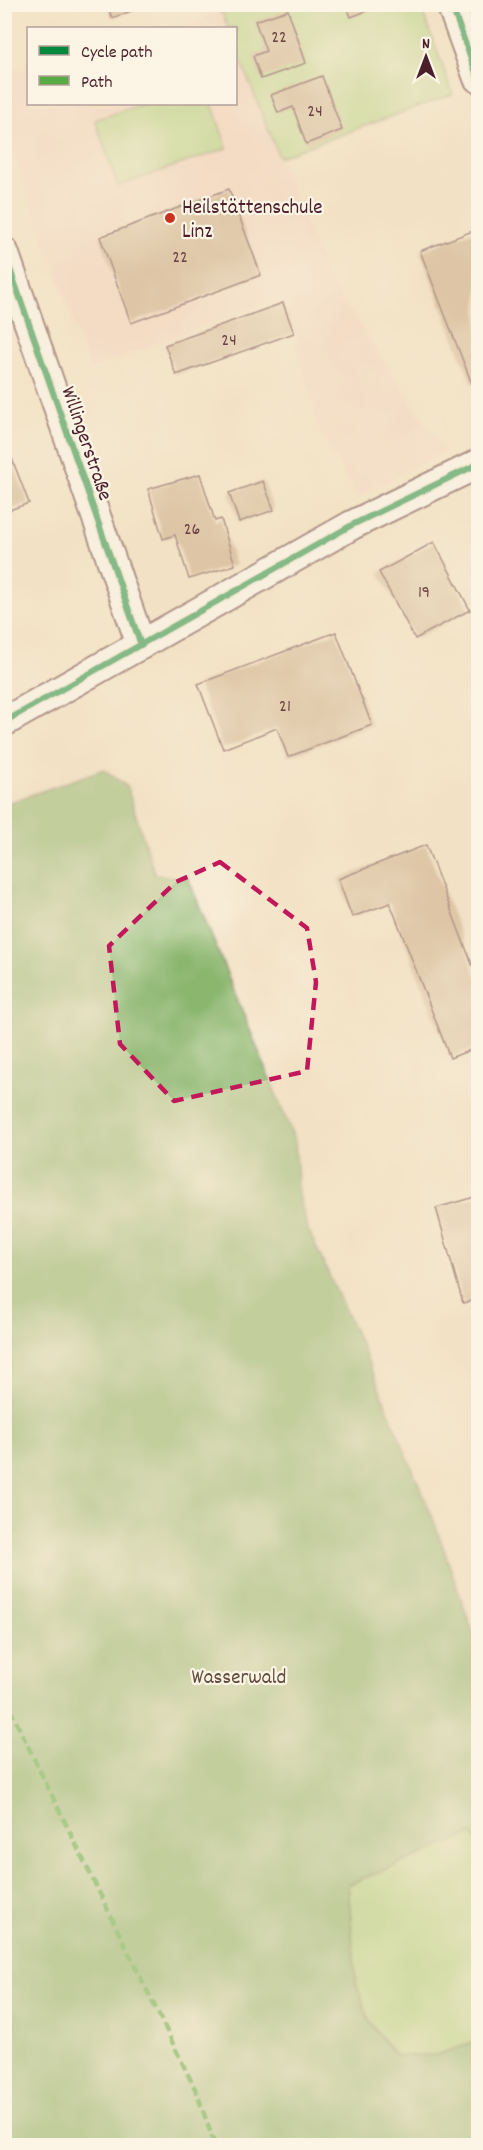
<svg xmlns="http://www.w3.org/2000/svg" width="483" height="2150" font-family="Dekko,sans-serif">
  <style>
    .built { fill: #f5d2c2 }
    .green { fill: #add580; stroke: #7c7a56; stroke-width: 1.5 }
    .forest { fill: #8ab66e; stroke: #6a6a4c; stroke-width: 1.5 }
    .building { fill: #c4a380 }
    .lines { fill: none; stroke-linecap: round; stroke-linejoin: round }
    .minor-casing { stroke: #633c42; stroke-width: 32 }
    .minor { stroke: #fff; stroke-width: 28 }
    .quiet { stroke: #57aa44; stroke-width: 4.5; stroke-dasharray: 9 4.5; stroke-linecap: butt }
    .cycleway-casing { stroke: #fcf5e5; stroke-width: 10 }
    .cycleway { stroke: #00873e; stroke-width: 6 }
    .marked { fill: none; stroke: #c2185b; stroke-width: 4.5; stroke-dasharray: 12 8; stroke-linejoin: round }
    .poi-dot { fill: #c8321e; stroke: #fcf5e5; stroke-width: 2 }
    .labels { text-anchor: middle; stroke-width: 4.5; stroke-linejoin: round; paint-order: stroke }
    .number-label { font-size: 18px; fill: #684040 }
    .poi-label { font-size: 21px; fill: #4a1f2b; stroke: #fcf5e5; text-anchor: start }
    .street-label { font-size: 21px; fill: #4a1f2b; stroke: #fcf5e5 }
    .park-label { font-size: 21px; fill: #634c40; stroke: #fcf5e5 }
  </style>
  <rect width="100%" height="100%" fill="#fcf5e5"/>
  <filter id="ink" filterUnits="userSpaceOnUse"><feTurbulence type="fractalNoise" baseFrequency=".0167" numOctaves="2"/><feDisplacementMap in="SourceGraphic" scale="12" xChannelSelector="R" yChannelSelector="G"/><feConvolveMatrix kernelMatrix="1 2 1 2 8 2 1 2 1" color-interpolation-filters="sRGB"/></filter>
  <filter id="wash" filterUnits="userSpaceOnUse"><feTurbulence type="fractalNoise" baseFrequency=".008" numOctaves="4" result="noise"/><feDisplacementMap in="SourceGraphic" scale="24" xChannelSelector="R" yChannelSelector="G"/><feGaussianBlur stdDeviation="1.35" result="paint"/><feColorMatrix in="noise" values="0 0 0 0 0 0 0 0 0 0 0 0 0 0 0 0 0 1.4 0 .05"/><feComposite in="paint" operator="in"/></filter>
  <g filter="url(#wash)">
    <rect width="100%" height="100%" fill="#f2e1c4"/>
    <g class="built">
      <polygon points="221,11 228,28 180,28"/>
      <polygon points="236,48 328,279 445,451 357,497 318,427 284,296 90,369 5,129 4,67 28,71 28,104 236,104"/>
    </g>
    <g class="green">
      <polygon points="237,4 420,5 453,94 279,157 236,48 236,28 228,28 221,11"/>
      <polygon points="142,104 212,104 227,148 118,186 95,120"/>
      <polygon points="470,1834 478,1840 478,2041 436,2055 396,2056 370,2023 356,1983 348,1884"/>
    </g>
    <polygon class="forest" points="104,769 127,787 155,875 188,878 295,1141 299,1195 307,1227 365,1354 434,1521 478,1647 478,1840 470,1834 348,1885 356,1983 370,2023 396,2056 436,2055 478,2041 478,2145 5,2145 5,804"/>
    <g id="blocks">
      <g class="building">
        <polygon points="107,4 148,4 148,5 112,18"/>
        <polygon points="217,4 245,4 245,5 221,13"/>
        <polygon points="346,4 382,4 382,5 351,17"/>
        <polygon points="288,10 306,63 261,79 253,56 266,51 255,21"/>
        <polygon points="322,76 342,130 306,144 293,107 278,113 271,95"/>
        <polygon points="229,189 261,275 131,323 100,237"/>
        <polygon points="478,229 478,381 472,384 420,251"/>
        <polygon points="283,303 294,333 176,375 165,345"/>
        <polygon points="4,438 29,503 4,512"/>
        <polygon points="200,474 215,521 221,519 235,565 189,579 175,535 163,539 148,489"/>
        <polygon points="263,481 274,510 239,522 229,493"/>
        <polygon points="434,542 470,610 415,639 379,572"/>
        <polygon points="336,632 372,725 288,757 277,728 223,749 198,684"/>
        <polygon points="426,845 478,980 478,1047 450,1058 390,903 352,917 338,879"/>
        <polygon points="478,1196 478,1299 463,1303 436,1208"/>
      </g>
    </g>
  </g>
  <g filter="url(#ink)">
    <use href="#blocks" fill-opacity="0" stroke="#633c42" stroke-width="1.5"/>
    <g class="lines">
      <defs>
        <g id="minor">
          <polyline points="451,4 478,78"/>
          <polyline points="4,252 141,645"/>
          <polyline points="4,722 352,525 478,464"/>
        </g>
      </defs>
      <use href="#minor" class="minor-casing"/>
      <use href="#minor" class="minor"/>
      <polyline class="quiet" points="4,1697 197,2093 215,2146"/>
      <defs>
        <g id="cycleway">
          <polyline points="451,4 478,78"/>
          <polyline points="4,252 141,645"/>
          <polyline points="4,722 352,525 478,464"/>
        </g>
      </defs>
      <use href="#cycleway" class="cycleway-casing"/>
      <use href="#cycleway" class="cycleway"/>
    </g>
  </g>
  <path d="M0 0H483V2150H0ZM 220,862 L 307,928 L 316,982 L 307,1071 L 174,1101 L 120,1044 L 109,946 L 176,882 Z" fill="#f2e1c4" fill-opacity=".55" fill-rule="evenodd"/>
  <path class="marked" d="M 220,862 L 307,928 L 316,982 L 307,1071 L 174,1101 L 120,1044 L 109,946 L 176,882 Z"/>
  <circle class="poi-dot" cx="170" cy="218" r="6"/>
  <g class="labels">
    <g class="number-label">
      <text x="279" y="42">22</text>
      <text x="315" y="116">24</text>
      <text x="180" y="262">22</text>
      <text x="229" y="345">24</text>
      <text x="192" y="534">26</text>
      <text x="424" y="597">19</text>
      <text x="285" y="711">21</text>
    </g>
    <g class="poi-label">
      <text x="182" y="213">Heilstättenschule<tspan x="182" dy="24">Linz</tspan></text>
    </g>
    <g class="street-label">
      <text transform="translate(88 443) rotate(71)" y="7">Willingerstraße</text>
    </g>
    <g class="park-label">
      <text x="239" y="1683">Wasserwald</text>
    </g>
  </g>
  <rect width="483" height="2150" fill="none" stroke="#fcf5e5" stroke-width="24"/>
  <rect x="27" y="27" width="210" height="78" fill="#fcf5e5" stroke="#b59f9b" stroke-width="1.5"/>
  <rect x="39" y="46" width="30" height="9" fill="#00873e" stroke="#b59f9b" stroke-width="1.5"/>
  <text x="81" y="57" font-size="18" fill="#4a1f2b">Cycle path</text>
  <rect x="39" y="76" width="30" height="9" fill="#57aa44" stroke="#b59f9b" stroke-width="1.5"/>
  <text x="81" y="87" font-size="18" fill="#4a1f2b">Path</text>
  <g transform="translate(426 57)" stroke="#fcf5e5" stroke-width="4.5" paint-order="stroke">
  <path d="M0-4.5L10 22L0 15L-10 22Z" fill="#4a1f2b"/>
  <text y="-9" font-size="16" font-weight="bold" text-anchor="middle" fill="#4a1f2b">N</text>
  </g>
</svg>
